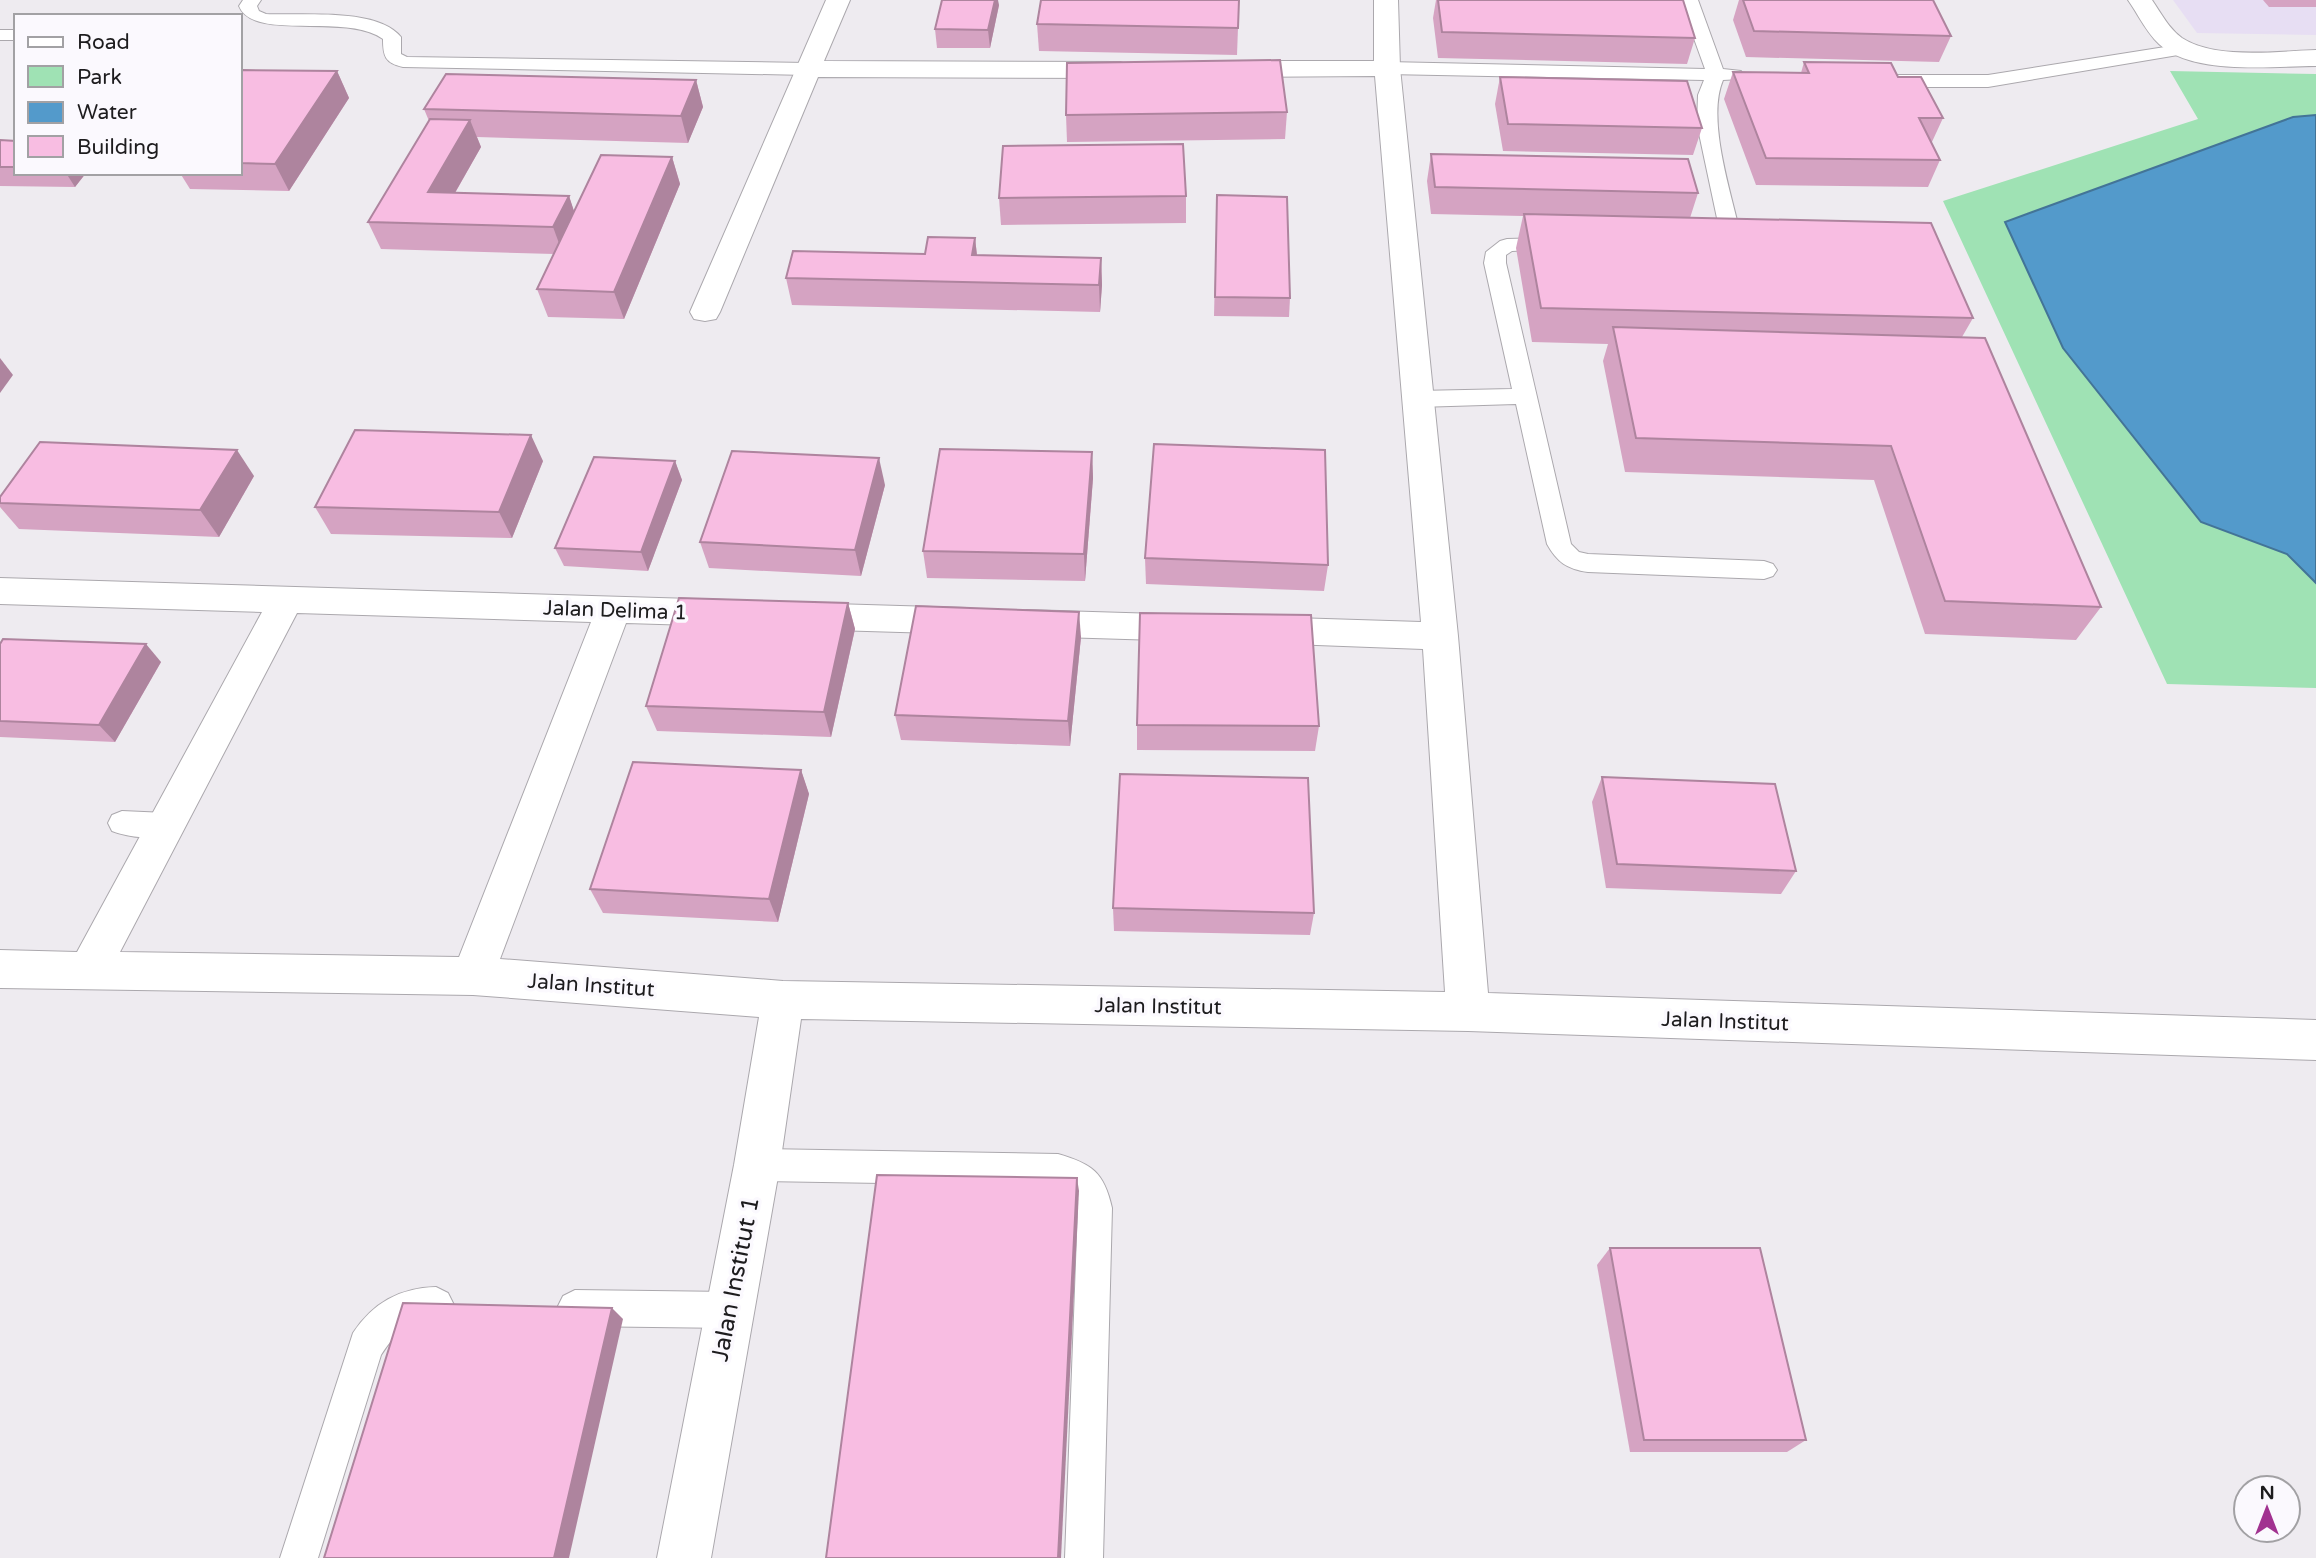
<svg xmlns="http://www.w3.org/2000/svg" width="2316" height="1558" font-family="'Varela Round',sans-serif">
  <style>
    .education { fill: #e7def3 }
    .green { fill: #9fe2b4 }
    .water { fill: #539acb; stroke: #437497; stroke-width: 2 }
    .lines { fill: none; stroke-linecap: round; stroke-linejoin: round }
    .service-casing { stroke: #aba8ad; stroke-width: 2 }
    .minor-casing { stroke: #aba8ad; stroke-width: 2 }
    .tertiary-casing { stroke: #aba8ad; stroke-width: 2 }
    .service { fill: #fff; fill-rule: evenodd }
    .minor { fill: #fff; fill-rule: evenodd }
    .tertiary { fill: #fff; fill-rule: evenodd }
    .wall { fill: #d5a3c2 }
    .shaded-wall { fill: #ae849e }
    .building { fill: #f8bde2; stroke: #ae849e; stroke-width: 2 }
    .labels { text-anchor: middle; stroke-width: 7; stroke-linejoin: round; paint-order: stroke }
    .street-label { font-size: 21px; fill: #1d1c1e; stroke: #fbf9fe }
    .near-street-label { font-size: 24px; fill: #1d1c1e; stroke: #fbf9fe }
  </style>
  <rect width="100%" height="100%" fill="#eeebf0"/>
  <polygon class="education" points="2173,0 2316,0 2316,35 2197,33"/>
  <polygon class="green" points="2170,71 2316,74 2316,688 2167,684 1943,201 2198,119"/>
  <polygon class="water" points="2316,115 2316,583 2287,554 2201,522 2063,348 2005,222 2293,117"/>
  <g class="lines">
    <defs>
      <g id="service">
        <path d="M 243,0 L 261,0 L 257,6 L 259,11 L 266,14 C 301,16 377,7 401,37 L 401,54 L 407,57 L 807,63 L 816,69 L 807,75 L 403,67 C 385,63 383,56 383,39 C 347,12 253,42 239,6 Z"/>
        <path d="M 1680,0 L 1698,0 L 1723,69 L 1741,71 L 1743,75 L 1741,79 L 1723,80 C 1706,120 1732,195 1741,237 L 1738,248 L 1722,255 L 1715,253 L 1712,249 L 1721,241 L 1721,237 L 1697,124 L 1698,95 L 1704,80 L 1387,74 L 1378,68 L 1387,62 L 1705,69 Z"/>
        <rect x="0" y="30" width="16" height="10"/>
        <polygon points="2184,44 2190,45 2193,49 2190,53 1988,87 1886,87 1877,81 1886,75 1988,75"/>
        <path d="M 1556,238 L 1563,240 L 1566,244 L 1563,248 L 1512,251 L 1506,255 L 1506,263 L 1571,544 L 1579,552 L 1588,554 L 1764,561 L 1773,564 L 1777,570 L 1773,576 L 1764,579 L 1588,572 C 1567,569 1557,562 1547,544 L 1516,404 L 1418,407 L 1410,404 L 1407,399 L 1410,394 L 1418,391 L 1512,389 L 1484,263 L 1486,252 L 1500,241 L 1507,239 Z"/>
        <path d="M 122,811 L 166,813 L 176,817 L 180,825 L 176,833 C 158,840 130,838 112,831 L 108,823 L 112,815 Z"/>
        <path d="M 757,1149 L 1058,1154 C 1092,1164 1104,1172 1112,1208 L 1103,1558 L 1065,1558 L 1078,1208 L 1072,1193 L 1058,1186 L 757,1181 L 745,1176 L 740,1165 L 745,1154 Z"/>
        <path d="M 436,1287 L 448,1293 L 454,1305 L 448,1317 C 414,1332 407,1315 381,1355 L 318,1558 L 280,1558 L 353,1333 C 373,1303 399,1288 436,1287 Z"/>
        <polygon points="575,1290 730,1292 742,1298 748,1310 742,1322 730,1328 575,1326 563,1320 557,1308 563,1296"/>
      </g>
      <g id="minor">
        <polygon points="826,0 850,0 824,61 1120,62 1129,65 1133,70 1129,75 1120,78 818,77 720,312 716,319 705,321 694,319 690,312"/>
        <path d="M 1374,0 L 1398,0 L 1400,68 L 1458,636 L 1488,993 L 2316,1020 L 2316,1060 L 1468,1031 L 801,1019 L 780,1165 L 711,1558 L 657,1558 L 734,1165 L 759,1017 L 473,995 L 0,988 L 0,950 L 77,952 L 262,612 L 0,604 L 0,578 L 726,600 L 739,604 L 744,613 L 739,622 L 726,626 L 626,623 L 500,959 L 783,981 L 1445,992 L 1423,649 L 1261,643 L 1248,639 L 1243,630 L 1248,621 L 1261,617 L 1421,622 L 1375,76 L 1230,77 L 1221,74 L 1217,69 L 1221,64 L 1230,61 L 1374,61 ZM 297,613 L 591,622 L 459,957 L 120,952 Z"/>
        <polygon points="800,603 967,608 980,612 985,621 980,630 967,634 800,629 787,625 782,616 787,607"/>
        <polygon points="1027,610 1191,615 1204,619 1209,628 1204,637 1191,641 1027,636 1014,632 1009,623 1014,614"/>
      </g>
      <path id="tertiary" d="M 2128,0 L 2152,0 C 2161,13 2169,29 2182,38 C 2216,60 2277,51 2316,50 L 2316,66 C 2273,66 2193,76 2159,44 C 2146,32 2138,14 2128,0 Z"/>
    </defs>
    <use href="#service" class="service-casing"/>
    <use href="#minor" class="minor-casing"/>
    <use href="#tertiary" class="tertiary-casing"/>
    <use href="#service" class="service"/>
    <use href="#minor" class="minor"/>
    <use href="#tertiary" class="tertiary"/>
  </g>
  <g class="wall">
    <polygon points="1239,0 1237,55 1039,51 1037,24"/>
    <polygon points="1436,0 1683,0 1695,38 1687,64 1438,58 1433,18"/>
    <polygon points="1739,0 1933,0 1951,36 1939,62 1746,57 1733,20"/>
    <polygon points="2263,0 2316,0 2316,7 2269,7"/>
    <polygon points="999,5 990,48 937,48 935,29"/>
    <polygon points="1804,62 1898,77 1943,118 1931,144 1940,160 1928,187 1756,185 1724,99 1733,72 1801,73"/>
    <polygon points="337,71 349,98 289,191 190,189 180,173 240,173 240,73"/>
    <polygon points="1500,77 1702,128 1693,155 1503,151 1495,104"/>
    <polygon points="696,80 703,107 688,143 477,137 481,147 455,193 569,196 574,212 672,157 680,184 624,319 548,317 537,289 554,254 381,249 368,222 429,121 424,109"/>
    <polygon points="1287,112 1285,139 1067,142 1066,115"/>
    <polygon points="0,140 16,141 16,173 86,173 75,187 0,186"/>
    <polygon points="1431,154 1698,193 1690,218 1973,318 1962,337 2101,607 2076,640 1925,634 1874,480 1625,472 1603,361 1608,344 1532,342 1516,248 1523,216 1431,214 1427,181"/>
    <polygon points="1217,195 1290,298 1289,317 1214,316"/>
    <polygon points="1186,196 1186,223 1001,225 999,198"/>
    <polygon points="975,238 977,255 1101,258 1102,285 1100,312 792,305 786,278 925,254"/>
    <polygon points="1092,452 1093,478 1085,581 927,578 923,551"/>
    <polygon points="543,461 512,538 331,534 315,507"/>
    <polygon points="675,461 682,480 648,571 564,566 555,548"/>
    <polygon points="254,476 219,537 19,529 0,507 0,497"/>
    <polygon points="885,485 861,576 709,568 700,542"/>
    <polygon points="1145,558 1328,565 1324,591 1146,584"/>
    <polygon points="848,603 855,629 831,737 657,731 646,706"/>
    <polygon points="1081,637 1070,746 901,740 895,715"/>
    <polygon points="0,644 161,662 115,742 0,737"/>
    <polygon points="1137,725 1319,726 1315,751 1137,750"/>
    <polygon points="801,770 809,794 778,922 603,913 590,889"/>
    <polygon points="1602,777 1796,871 1781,894 1606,888 1592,802"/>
    <polygon points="1113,908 1314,913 1310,935 1114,931"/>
    <polygon points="1610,1248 1806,1440 1787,1452 1630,1452 1597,1265"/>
  </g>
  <g class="shaded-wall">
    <polygon points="995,0 998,0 999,5 990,48 988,30"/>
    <polygon points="337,71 349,98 289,191 275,164"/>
    <polygon points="696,80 703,107 688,143 681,116"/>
    <polygon points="470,120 481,147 440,219 428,192"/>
    <polygon points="672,157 680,184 624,319 614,292"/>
    <polygon points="66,173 86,173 75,187"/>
    <polygon points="569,196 578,223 563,254 553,227"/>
    <polygon points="975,238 978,265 972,255"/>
    <polygon points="1101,258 1102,285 1100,312 1099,285"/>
    <polygon points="0,358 13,375 0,393"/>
    <polygon points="531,435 543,461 512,538 499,512"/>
    <polygon points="237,450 254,476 219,537 200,510"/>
    <polygon points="1092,452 1093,478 1085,581 1084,554"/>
    <polygon points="879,458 885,485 861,576 855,550"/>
    <polygon points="675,461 682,480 648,571 641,552"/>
    <polygon points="848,603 855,629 831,737 824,712"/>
    <polygon points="1079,612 1081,637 1070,746 1068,721"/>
    <polygon points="146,644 161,662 115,742 99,725"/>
    <polygon points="801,770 809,794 778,922 769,899"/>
    <polygon points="1077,1178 1079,1191 1061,1558 1058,1558"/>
    <polygon points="612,1308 623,1319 569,1558 554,1558"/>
  </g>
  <g class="building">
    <polygon points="942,0 995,0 988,30 935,29"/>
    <polygon points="1041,0 1239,0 1238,28 1037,24"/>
    <polygon points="1438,0 1683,0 1695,38 1442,32"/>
    <polygon points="1743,0 1933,0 1951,36 1754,31"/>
    <polygon points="1280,60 1287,112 1066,115 1067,63"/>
    <polygon points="1804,62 1891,63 1898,77 1921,77 1943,118 1919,118 1940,160 1766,158 1733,72 1809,73"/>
    <polygon points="242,70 337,71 275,164 240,163 240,73"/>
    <polygon points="446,74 696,80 681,116 424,109"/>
    <polygon points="1500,77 1687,81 1702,128 1508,124"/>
    <polygon points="430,119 470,120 428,192 569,196 553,227 368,222"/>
    <polygon points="0,140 16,141 16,167 0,167"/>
    <polygon points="1183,144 1186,196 999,198 1003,146"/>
    <polygon points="1431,154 1688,159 1698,193 1435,187"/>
    <polygon points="601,155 672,157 614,292 537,289"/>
    <polygon points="1217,195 1287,197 1290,298 1215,297"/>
    <polygon points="1524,214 1931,223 1973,318 1541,308"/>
    <polygon points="928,237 975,238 972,255 1101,258 1099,285 786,278 793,251 925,254"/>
    <polygon points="1613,327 1985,338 2101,607 1945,601 1891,446 1636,438"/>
    <polygon points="355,430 531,435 499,512 315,507"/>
    <polygon points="40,442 237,450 200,510 0,503 0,497"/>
    <polygon points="1154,444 1325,450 1328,565 1145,558"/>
    <polygon points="940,449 1092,452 1084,554 923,551"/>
    <polygon points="732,451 879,458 855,550 700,542"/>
    <polygon points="594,457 675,461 641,552 555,548"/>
    <polygon points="679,598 848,603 824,712 646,706"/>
    <polygon points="916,606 1079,612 1068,721 895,715"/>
    <polygon points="1140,613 1311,615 1319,726 1137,725"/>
    <polygon points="3,639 146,644 99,725 0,721 0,644"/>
    <polygon points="633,762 801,770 769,899 590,889"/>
    <polygon points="1120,774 1308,778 1314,913 1113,908"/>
    <polygon points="1602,777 1775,784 1796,871 1617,864"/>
    <polygon points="877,1175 1077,1178 1058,1558 826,1558"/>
    <polygon points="1610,1248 1760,1248 1806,1440 1644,1440"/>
    <polygon points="403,1303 612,1308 554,1558 324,1558"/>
  </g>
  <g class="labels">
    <g class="street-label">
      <text transform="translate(615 610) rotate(2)" y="7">Jalan Delima 1</text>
      <text transform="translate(591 985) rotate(4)" y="7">Jalan Institut</text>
      <text transform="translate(1158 1006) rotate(1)" y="7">Jalan Institut</text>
      <text transform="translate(1725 1021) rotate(2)" y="7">Jalan Institut</text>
    </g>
    <g class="near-street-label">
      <text transform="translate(735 1279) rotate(-79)" y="8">Jalan Institut 1</text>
    </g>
  </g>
  <rect x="14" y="14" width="228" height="161" fill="#fbf9fe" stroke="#a2a1a4" stroke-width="2"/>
  <rect x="28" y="37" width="35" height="10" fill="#ffffff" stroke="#a2a1a4" stroke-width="2"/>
  <text x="77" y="49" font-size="21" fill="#1d1c1e">Road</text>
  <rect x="28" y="66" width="35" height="21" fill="#9fe2b4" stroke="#a2a1a4" stroke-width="2"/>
  <text x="77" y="84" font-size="21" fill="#1d1c1e">Park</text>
  <rect x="28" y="102" width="35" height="21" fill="#539acb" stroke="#a2a1a4" stroke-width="2"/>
  <text x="77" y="119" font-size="21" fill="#1d1c1e">Water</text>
  <rect x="28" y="136" width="35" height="21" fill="#f8bde2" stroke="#a2a1a4" stroke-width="2"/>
  <text x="77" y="154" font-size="21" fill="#1d1c1e">Building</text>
  <g transform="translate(2267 1509)"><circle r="33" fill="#fbf9fe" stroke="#a2a1a4" stroke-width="2"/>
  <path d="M0-5L12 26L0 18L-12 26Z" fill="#a13290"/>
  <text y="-10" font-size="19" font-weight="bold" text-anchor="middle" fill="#1d1c1e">N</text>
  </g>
</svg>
